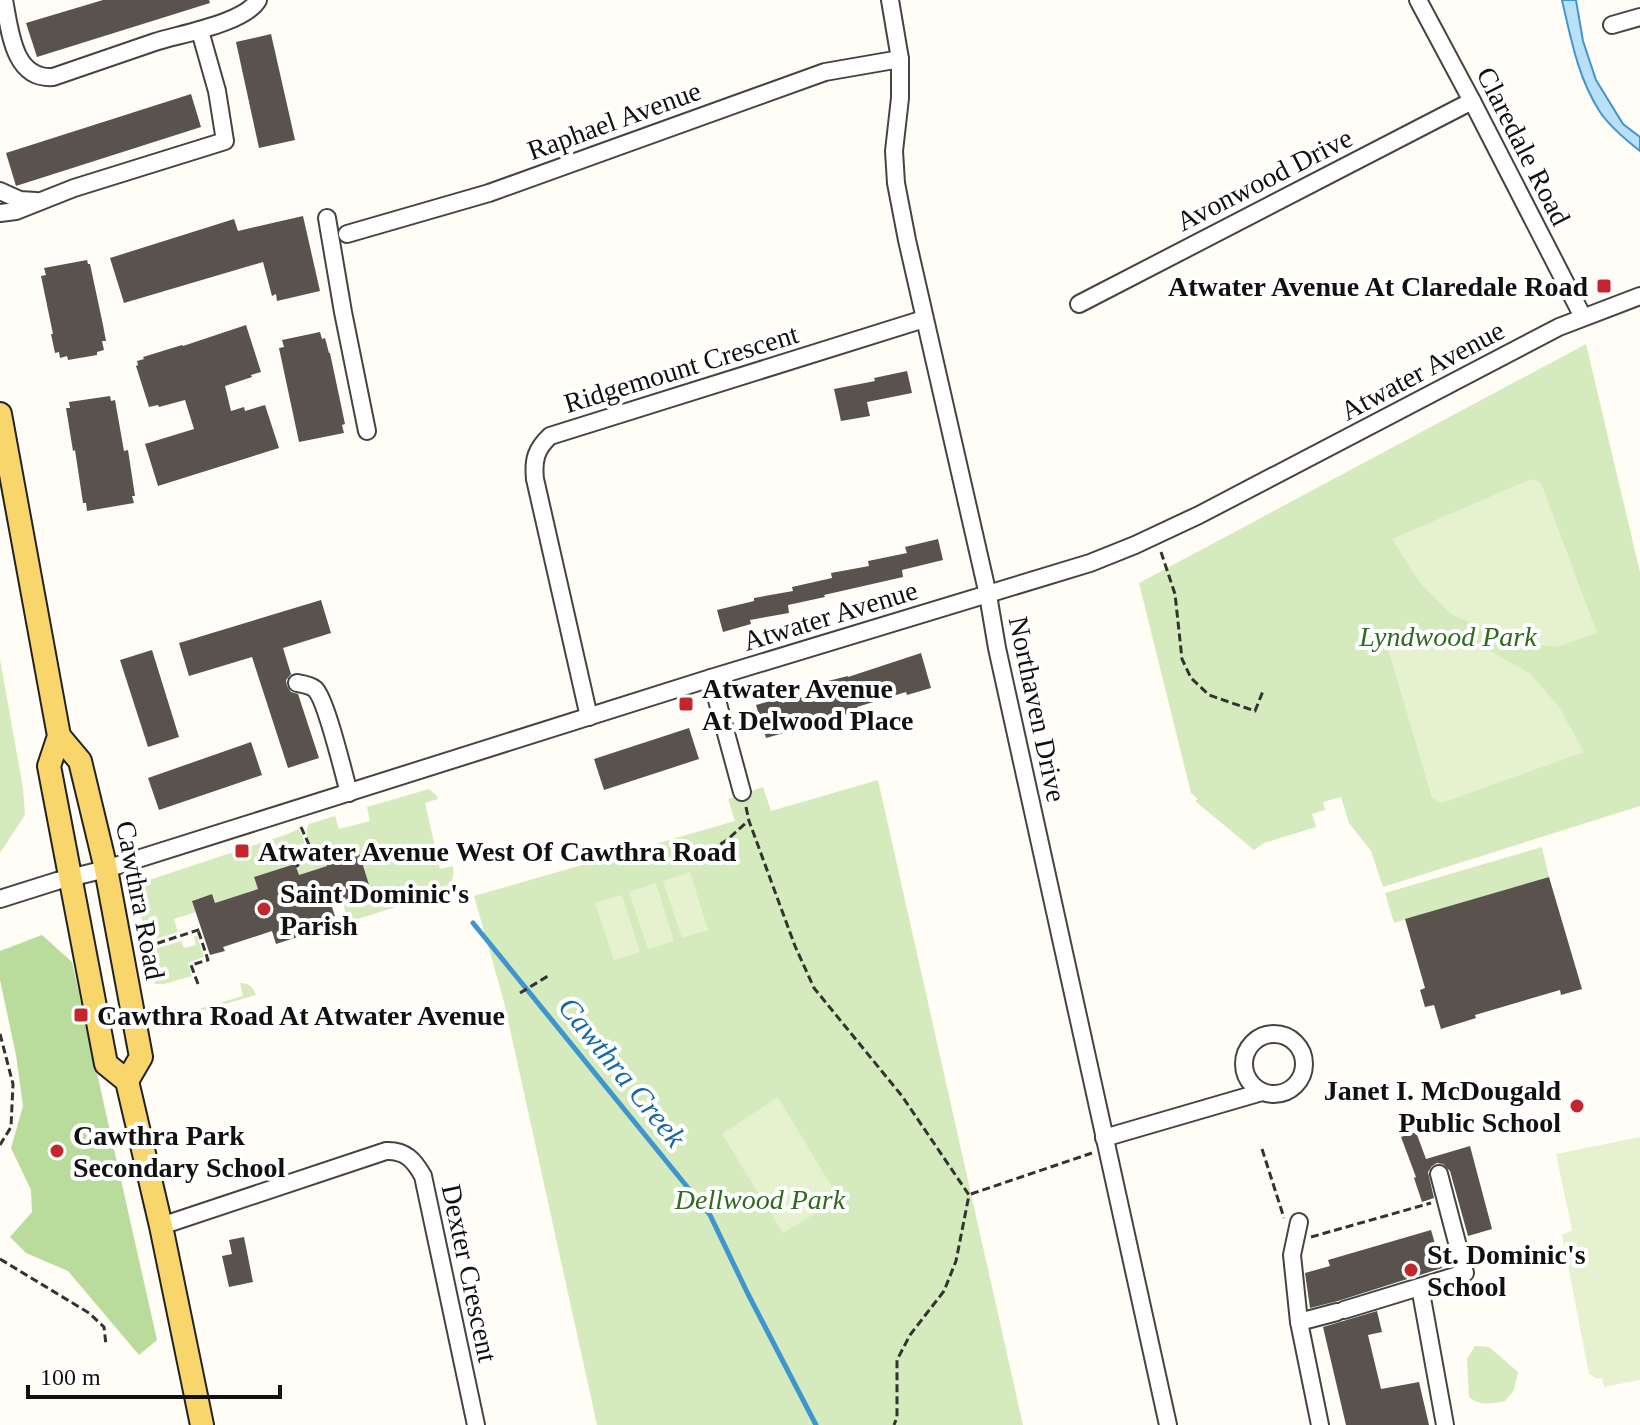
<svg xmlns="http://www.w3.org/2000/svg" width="1640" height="1425" font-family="Georgia,serif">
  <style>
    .green { fill: #d5ebbd }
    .forest { fill: #b9dc9c }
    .pitch { fill: #e6f2cf }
    .water { fill: #b9e0f7; stroke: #3f96cf; stroke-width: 2 }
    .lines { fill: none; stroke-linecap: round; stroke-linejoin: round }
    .stream { stroke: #3f96cf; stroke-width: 5 }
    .building { fill: #5a524d }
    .minor-casing { stroke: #444; stroke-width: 20 }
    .major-casing { stroke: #222; stroke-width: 26 }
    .path { stroke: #333; stroke-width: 3; stroke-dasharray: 8 4; stroke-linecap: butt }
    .minor { stroke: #fff; stroke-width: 16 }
    .major { stroke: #f9d66b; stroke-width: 22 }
    .poi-dot { fill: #c4262e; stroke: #fff; stroke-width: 3 }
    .labels { text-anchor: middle; stroke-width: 8; stroke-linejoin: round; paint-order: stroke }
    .street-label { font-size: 28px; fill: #111; stroke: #fff }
    .poi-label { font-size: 28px; font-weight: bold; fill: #111; stroke: #fff; text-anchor: start }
    .park-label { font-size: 28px; font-style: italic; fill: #2f6b1f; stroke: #fff }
    .water-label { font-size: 30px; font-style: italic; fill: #1768a6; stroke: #fff }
  </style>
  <rect width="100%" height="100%" fill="#fffdf5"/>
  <g class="green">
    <polygon points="1586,344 1640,572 1640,806 1383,887 1371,851 1349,823 1341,797 1323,802 1325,810 1312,814 1316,827 1264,843 1254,850 1195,801 1198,799 1191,793 1139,583"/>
    <polygon points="0,659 23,788 25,815 0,853"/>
    <polygon points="878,780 1023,1425 597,1425 504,1002 474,896 735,821 728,799 763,787 771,811"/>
    <path d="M 429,789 L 437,796 L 438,799 L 425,803 L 440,869 L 453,866 C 455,877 451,884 444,892 L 348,922 L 343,904 L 358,850 L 336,857 L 334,850 L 329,851 L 312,845 C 306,839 305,831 309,824 L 335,816 L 339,829 L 370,821 L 367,807 Z"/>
    <path d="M 299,829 C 319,866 280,869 254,877 L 258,889 L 215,903 L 212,894 L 193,900 L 196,912 L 174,919 L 178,932 L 146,942 L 138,898 L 138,888 L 149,880 L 285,835 Z"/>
    <polygon points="1542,847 1549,877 1394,923 1385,893"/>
    <polygon points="314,850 319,850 322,853 327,866 299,875 297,870 308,854"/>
    <polygon points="194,936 197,936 204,957 188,963 192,976 164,984 155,984 148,951 181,941 184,948 196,945"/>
    <path d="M 240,983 C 249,983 253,987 256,995 L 163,1022 L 160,1006 L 168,1004 L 171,1017 L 243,996 Z"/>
    <path d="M 1475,1346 L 1489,1347 L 1518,1372 L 1514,1390 L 1505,1401 C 1492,1404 1480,1406 1469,1397 L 1467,1359 Z"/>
  </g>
  <polygon class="forest" points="42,935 72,962 157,1340 139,1355 68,1271 26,1253 10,1237 32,1212 31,1190 11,1148 23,1106 16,1055 0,980 0,951"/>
  <g class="pitch">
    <polygon points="1531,479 1541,483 1597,633 1557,647 1508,641 1451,614 1420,583 1392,539"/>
    <polygon points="1427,633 1476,643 1531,674 1559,707 1584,752 1442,803 1432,798 1387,645"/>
    <polygon points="690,872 708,930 682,938 663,881"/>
    <polygon points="656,883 674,941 648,949 629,892"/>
    <polygon points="622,895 640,952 614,960 595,903"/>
    <polygon points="778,1097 839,1199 783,1233 722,1134"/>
    <polygon points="1640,1137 1640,1380 1604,1387 1602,1378 1598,1379 1589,1374 1562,1235 1572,1230 1556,1154"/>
  </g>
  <path class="water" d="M 1562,0 L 1576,0 L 1583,41 L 1596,80 L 1623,124 L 1640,137 L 1640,151 C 1626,140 1610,127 1600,112 C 1578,78 1571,39 1562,0 Z"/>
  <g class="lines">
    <polyline class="stream" points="473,923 710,1215 748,1294 816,1425"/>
  </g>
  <g class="building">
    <polygon points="103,0 209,0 210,3 37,57 26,23"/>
    <polygon points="271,34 295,140 259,148 236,42"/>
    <polygon points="191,94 201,127 16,186 6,153"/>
    <polygon points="303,216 320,291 277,301 276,294 272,296 263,262 124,303 110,258 234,219 238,231"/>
    <polygon points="87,260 88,264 90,264 103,325 106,341 102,341 104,350 97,352 97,355 68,360 67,356 60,358 59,352 55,353 51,334 53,334 41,276 46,275 44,268"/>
    <polygon points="246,325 261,372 251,375 252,377 225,386 231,411 244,407 245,411 265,405 279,448 158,486 145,444 194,429 185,400 159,407 158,405 149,407 136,366 138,365 137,361 144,359 143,357 182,345 183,346"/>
    <polygon points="320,332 322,339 325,338 329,353 330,353 345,424 342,425 344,433 299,442 279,348 284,347 282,340"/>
    <polygon points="907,371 912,393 867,402 870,416 841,421 834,389 875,381 874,378"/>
    <polygon points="110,396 111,401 115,400 124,451 128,450 135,496 132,496 134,503 87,511 86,503 83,503 75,450 73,451 66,408 70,408 69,402"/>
    <polygon points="938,539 943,560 902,570 903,577 824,595 825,597 788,605 789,613 750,620 751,624 723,632 717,610 754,601 754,598 793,591 792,587 832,578 831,573 869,566 868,561 907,553 905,547"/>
    <polygon points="321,600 331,633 283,648 291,674 286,680 287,686 291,692 298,694 319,758 288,768 252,657 189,676 179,643"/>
    <polygon points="152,650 179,737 148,747 120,660"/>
    <polygon points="921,653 931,688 907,695 906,692 857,707 858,711 817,722 817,720 790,728 791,731 766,738 756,705 781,698 782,703 826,690 824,682 848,676 848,677"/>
    <polygon points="689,728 699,759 604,790 594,759"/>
    <polygon points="251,742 262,775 159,810 148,778"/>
    <polygon points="358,850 372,894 332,907 335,916 314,922 316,931 276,944 272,931 223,947 225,951 210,955 192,901 212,894 215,903 258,889 254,877 295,864 299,875 327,866 325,860"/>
    <polygon points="1549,877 1582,989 1561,995 1560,990 1475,1015 1476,1018 1441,1029 1434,1005 1425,1007 1420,990 1425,988 1405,919"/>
    <polygon points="1416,1132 1426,1159 1470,1146 1492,1229 1468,1236 1450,1171 1443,1164 1437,1163 1432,1166 1428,1172 1434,1198 1422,1202 1414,1178 1416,1177 1401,1137"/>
    <polygon points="1431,1230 1442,1268 1338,1301 1310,1308 1305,1273 1330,1266 1328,1260"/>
    <polygon points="244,1237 253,1282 229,1287 222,1256 232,1254 229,1240"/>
    <polygon points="1377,1311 1382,1332 1368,1335 1381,1389 1419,1382 1429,1425 1346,1425 1323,1327"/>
  </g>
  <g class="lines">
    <defs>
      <g id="minor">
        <path d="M 4,0 C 10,30 13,80 53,77 C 87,65 121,54 155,42 C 180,34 245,23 258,0"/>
        <polyline points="890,0 900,59 900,98 894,151 896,183 907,240 988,595 997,648 1168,1425"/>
        <polyline points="1418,0 1472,101 1583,317"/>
        <polyline points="1612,25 1640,17"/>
        <polyline points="0,191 20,200 36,201"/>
        <polyline points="0,213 16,211 74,188 225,141 217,91 200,31"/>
        <polyline points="327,218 343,312 367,431"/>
        <polyline points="347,234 489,193 825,72 900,59"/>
        <polyline points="1079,304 1472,101"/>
        <polyline points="711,678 742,792"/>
        <path d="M 297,683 C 303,684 310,685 315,689 C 326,699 344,775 349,793"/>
        <path d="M 589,717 L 535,479 C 533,460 536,449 550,436 L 924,319"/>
        <polyline points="0,899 57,881 106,869 711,678 1090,563 1135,545 1199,515 1559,327 1640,296"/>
        <circle cx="1274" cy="1064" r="30"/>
        <polyline points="1104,1138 1262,1092"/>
        <polyline points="1299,1222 1292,1255 1299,1322"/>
        <path d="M 161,1226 L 386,1151 C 405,1150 414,1160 423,1176 L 476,1425"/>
        <polyline points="1420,1287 1445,1425"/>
        <polyline points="1344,1310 1465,1273 1439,1174"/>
        <polyline points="1320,1425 1299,1322 1337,1312"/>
      </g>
      <g id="major">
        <polyline points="0,414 59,736 49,766 106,1064 127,1081 161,1226 202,1425"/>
        <polyline points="59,736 80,761 106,869 141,1057 127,1081"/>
      </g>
    </defs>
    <use href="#minor" class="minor-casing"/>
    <use href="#major" class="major-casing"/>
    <g class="path">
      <polyline points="1161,552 1175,594 1182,659 1191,678 1209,695 1255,711 1263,691"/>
      <polyline points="746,807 749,821 795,946 814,988 902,1096 969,1195 956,1261 944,1291 910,1335 897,1360 897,1417 894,1425"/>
      <polyline points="301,827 310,847"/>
      <polyline points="700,857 727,840 748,821"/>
      <polyline points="296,867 303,860 310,847 320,848 327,852"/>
      <polyline points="146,947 201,929"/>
      <polyline points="198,984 191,965 208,960 198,930"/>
      <polyline points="520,993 548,976"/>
      <polyline points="0,1034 13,1084 11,1127 0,1145"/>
      <polyline points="1262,1149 1284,1218"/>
      <polyline points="971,1194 1092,1153"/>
      <polyline points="1311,1237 1431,1203"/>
      <polyline points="0,1259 89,1313 104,1327 106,1345"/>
    </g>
    <use href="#minor" class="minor"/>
    <use href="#major" class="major"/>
  </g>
  <g class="poi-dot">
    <rect x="1596" y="278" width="16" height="16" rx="4"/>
    <rect x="678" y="696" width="16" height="16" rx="4"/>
    <rect x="234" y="843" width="16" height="16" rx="4"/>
    <circle cx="264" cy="909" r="8"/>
    <rect x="73" y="1007" width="16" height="16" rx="4"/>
    <circle cx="1577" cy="1106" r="8"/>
    <circle cx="57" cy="1151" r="8"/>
    <circle cx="1411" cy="1270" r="8"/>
  </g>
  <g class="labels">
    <g class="street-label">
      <text transform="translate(614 120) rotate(-20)" y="10">Raphael Avenue</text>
      <text transform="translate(1524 146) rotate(63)" y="10">Claredale Road</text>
      <text transform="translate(1264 179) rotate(-27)" y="10">Avonwood Drive</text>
      <text transform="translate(681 368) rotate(-17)" y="10">Ridgemount Crescent</text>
      <text transform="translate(1422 370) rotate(-28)" y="10">Atwater Avenue</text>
      <text transform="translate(830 615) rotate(-17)" y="10">Atwater Avenue</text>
      <text transform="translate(1038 709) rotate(78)" y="10">Northaven Drive</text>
      <text transform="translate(141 900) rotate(79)" y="10">Cawthra Road</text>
      <text transform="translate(470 1273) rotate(78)" y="10">Dexter Crescent</text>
    </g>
    <g class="poi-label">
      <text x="1588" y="296" text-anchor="end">Atwater Avenue At Claredale Road</text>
      <text x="702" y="698">Atwater Avenue<tspan x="702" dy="32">At Delwood Place</tspan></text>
      <text x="258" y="861">Atwater Avenue West Of Cawthra Road</text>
      <text x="280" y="903">Saint Dominic's<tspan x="280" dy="32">Parish</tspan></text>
      <text x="97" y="1025">Cawthra Road At Atwater Avenue</text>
      <text x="1561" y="1100" text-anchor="end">Janet I. McDougald<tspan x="1561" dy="32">Public School</tspan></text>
      <text x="73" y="1145">Cawthra Park<tspan x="73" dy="32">Secondary School</tspan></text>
      <text x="1427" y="1264">St. Dominic's<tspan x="1427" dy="32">School</tspan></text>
    </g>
    <g class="park-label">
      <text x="1448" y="646">Lyndwood Park</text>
      <text x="760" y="1209">Dellwood Park</text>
    </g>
    <g class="water-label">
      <text transform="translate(622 1072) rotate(51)" y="10">Cawthra Creek</text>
    </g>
  </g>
  <path d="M28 1385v12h252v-12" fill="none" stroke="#111111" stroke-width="4"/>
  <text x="40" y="1385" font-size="24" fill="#111111" stroke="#ffffff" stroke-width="6" paint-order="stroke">100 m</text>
</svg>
